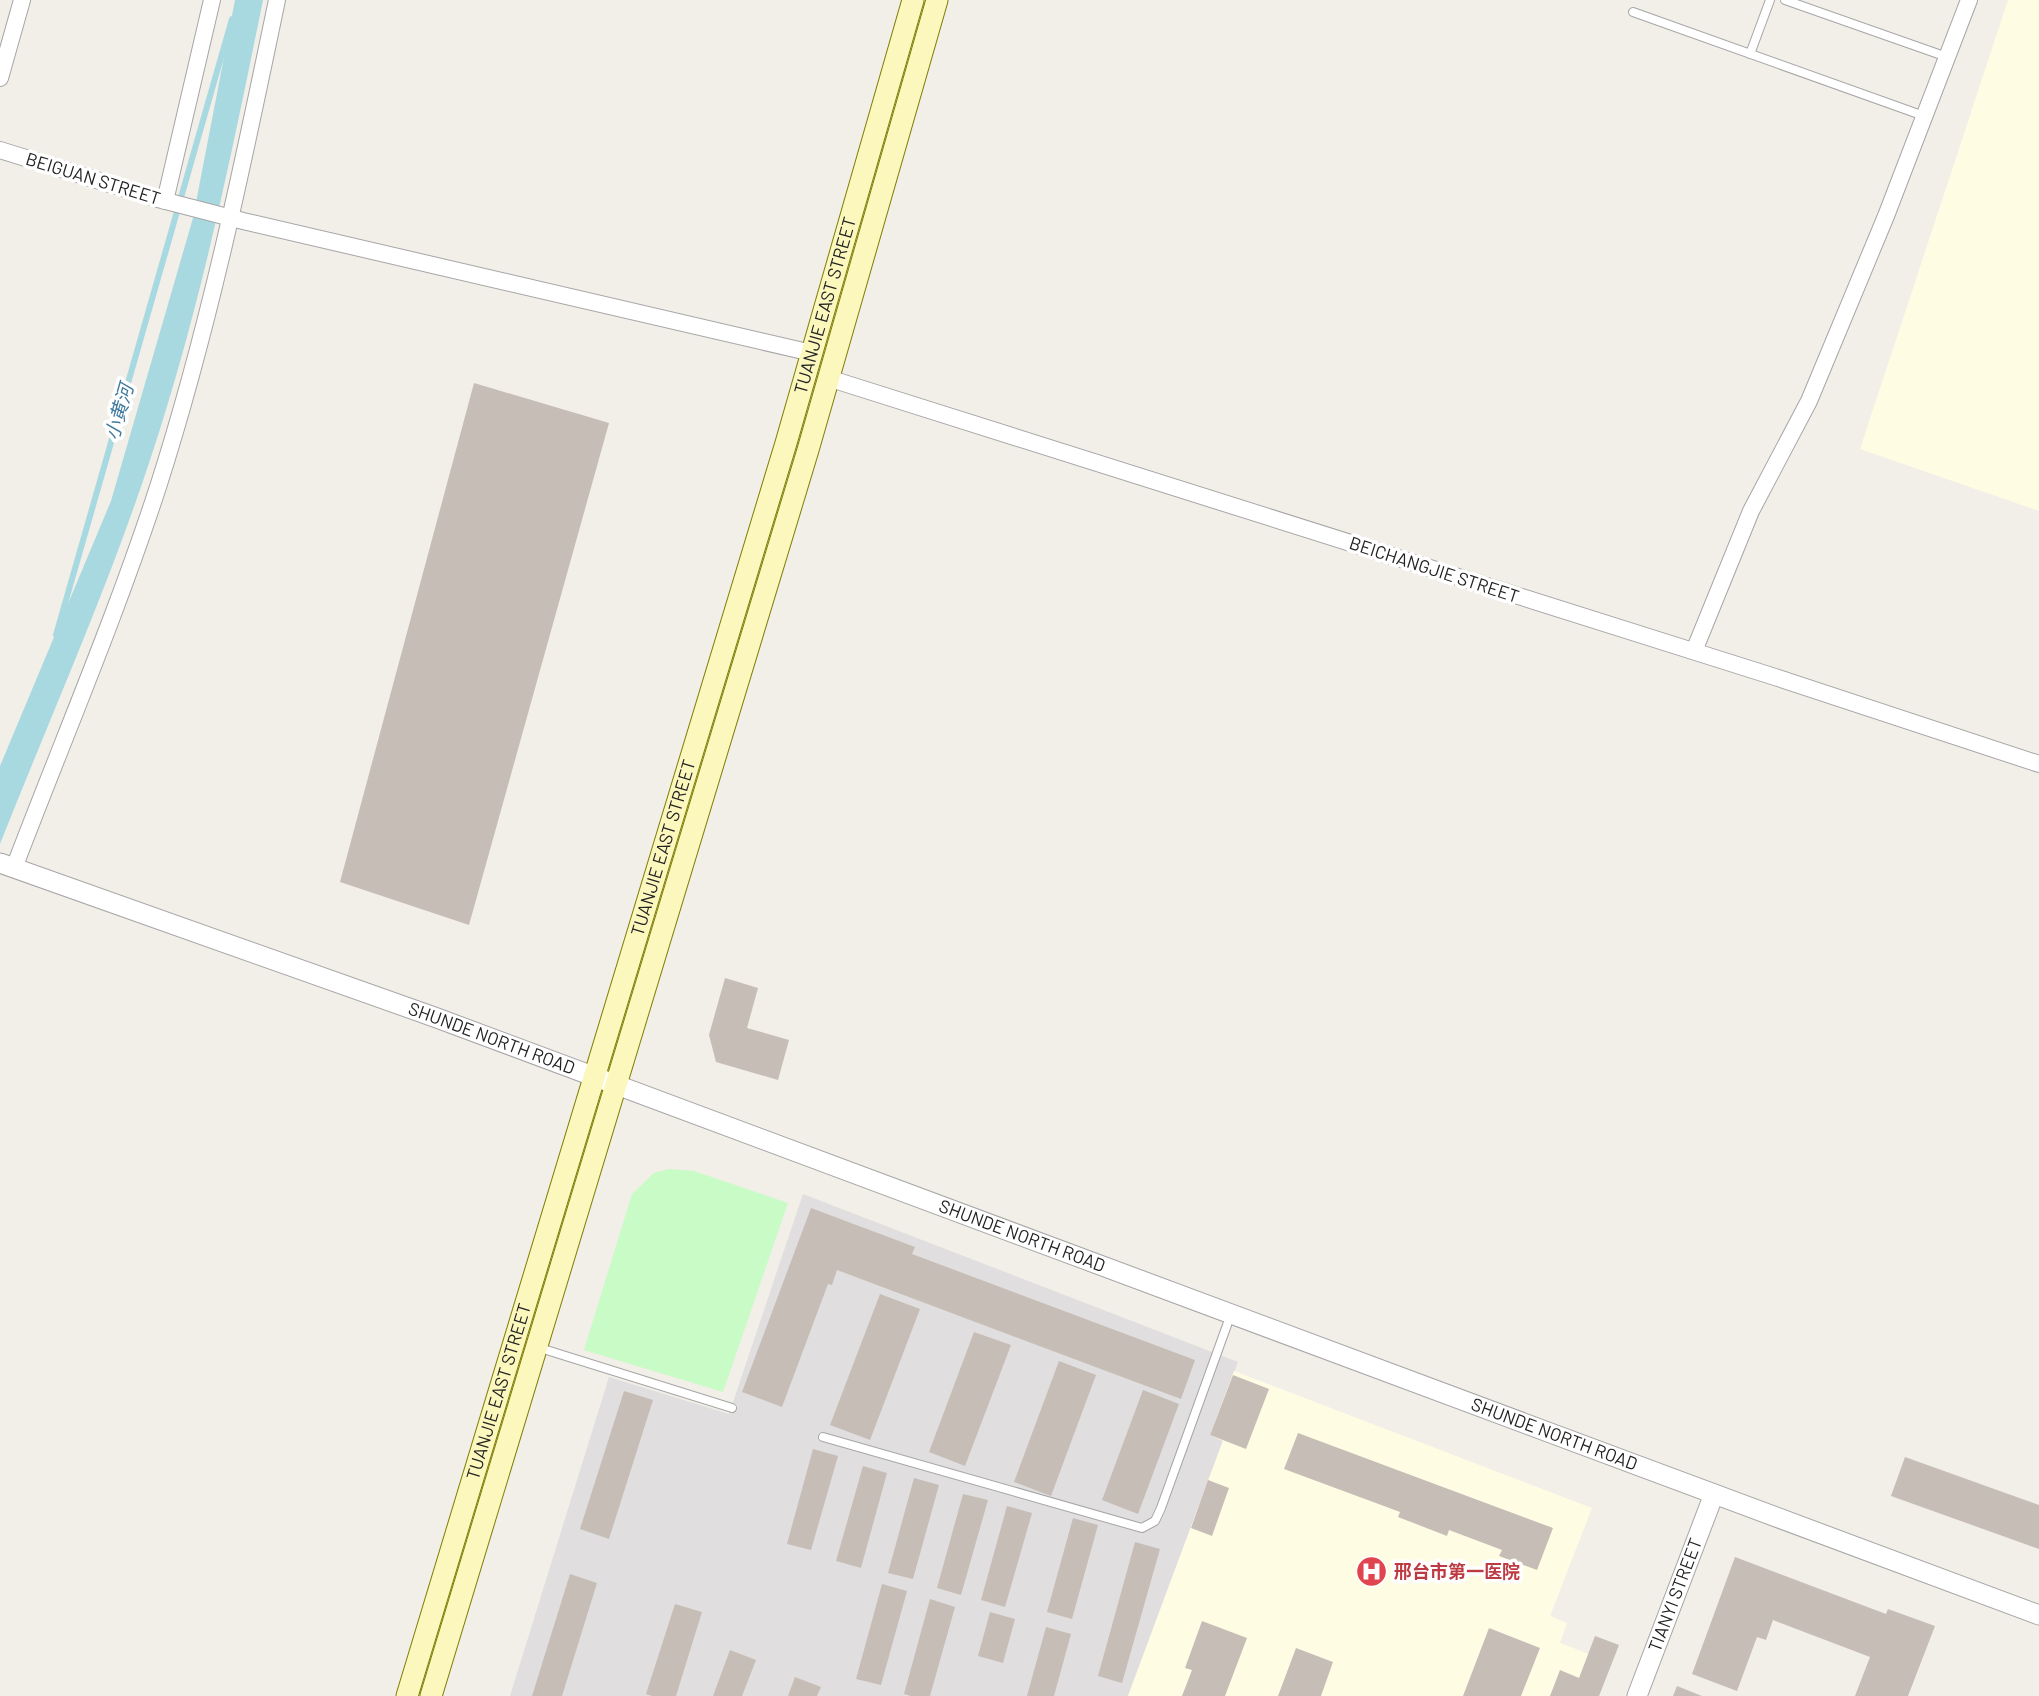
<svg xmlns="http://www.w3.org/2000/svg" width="2039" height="1696" font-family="Barlow,'Noto Sans SC',sans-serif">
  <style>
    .residential { fill: #e0dedf }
    .education { fill: #fffce4 }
    .park { fill: #c8fbc6 }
    .water { fill: #a8d9e0 }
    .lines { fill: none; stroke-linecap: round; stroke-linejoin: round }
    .stream { stroke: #a8d9e0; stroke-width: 6 }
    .building { fill: #c7bdb7 }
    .service-casing { stroke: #a6a6a6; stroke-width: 10 }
    .minor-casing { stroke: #a6a6a6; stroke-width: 18 }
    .tertiary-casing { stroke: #a6a6a6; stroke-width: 21 }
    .secondary-casing { stroke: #7e7e03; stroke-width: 23 }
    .service { stroke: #fff; stroke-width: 8 }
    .minor { stroke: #fff; stroke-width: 16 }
    .tertiary { stroke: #fff; stroke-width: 19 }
    .secondary { stroke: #fbf7bd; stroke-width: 21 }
    .labels { text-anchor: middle; stroke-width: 7; stroke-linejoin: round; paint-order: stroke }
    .street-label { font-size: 18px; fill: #222; stroke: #fff }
    .health-label { font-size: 18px; font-weight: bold; fill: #be3a42; stroke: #fff; text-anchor: start }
    .water-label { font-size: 19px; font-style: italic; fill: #41799c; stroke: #fff }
  </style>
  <rect width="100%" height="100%" fill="#f2eee8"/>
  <polygon class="residential" points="803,1194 1238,1362 1210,1435 1223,1440 1128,1696 510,1696 609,1377 729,1414"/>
  <g class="education">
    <polygon points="2008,0 2039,0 2039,511 1860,449"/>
    <polygon points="1234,1371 1592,1508 1550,1616 1567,1623 1560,1643 1589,1654 1572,1696 1128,1696 1223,1441 1210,1435"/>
  </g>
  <polygon class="park" points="669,1169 694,1171 788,1203 723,1392 584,1350 632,1194 654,1173"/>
  <path class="water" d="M 235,0 L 263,0 C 232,153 201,305 152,454 C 109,586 51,715 0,844 L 0,766 L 111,501 L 193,218 Z"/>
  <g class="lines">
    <polyline class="stream" points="56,635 232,19"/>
  </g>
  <g class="building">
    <polygon points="474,383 609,423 469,925 340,882"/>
    <polygon points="725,978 758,988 747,1028 789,1040 778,1080 716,1062 709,1035"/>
    <polygon points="811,1208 915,1247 912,1254 1195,1360 1181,1399 837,1270 832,1285 828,1284 782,1407 742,1392"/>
    <polygon points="880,1294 920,1309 870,1440 830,1425"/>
    <polygon points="974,1332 1011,1345 965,1466 929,1452"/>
    <polygon points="1059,1361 1096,1375 1051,1496 1014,1482"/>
    <polygon points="1233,1375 1269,1389 1246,1449 1210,1435"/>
    <polygon points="1143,1390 1179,1404 1138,1514 1102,1500"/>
    <polygon points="624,1391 653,1400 609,1539 580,1529"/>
    <polygon points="1298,1433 1553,1528 1537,1570 1499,1556 1502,1550 1449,1530 1447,1536 1398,1517 1400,1512 1284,1469"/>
    <polygon points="813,1449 838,1456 811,1550 787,1544"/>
    <polygon points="1905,1457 2039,1505 2039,1549 1891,1496"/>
    <polygon points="863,1466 887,1473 861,1568 836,1561"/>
    <polygon points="914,1478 939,1485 913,1579 888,1573"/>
    <polygon points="1208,1480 1229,1488 1212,1536 1191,1528"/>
    <polygon points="963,1494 988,1500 961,1595 937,1588"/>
    <polygon points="1007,1506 1032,1513 1005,1607 981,1600"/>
    <polygon points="1073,1518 1098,1525 1072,1619 1047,1612"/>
    <polygon points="1135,1542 1160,1549 1122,1683 1098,1676"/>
    <polygon points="1735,1557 1886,1614 1888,1609 1935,1626 1908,1696 1855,1696 1870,1657 1773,1620 1766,1640 1757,1637 1737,1691 1692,1674"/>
    <polygon points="570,1574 597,1583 562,1696 532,1696"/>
    <polygon points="882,1584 907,1591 881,1685 856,1679"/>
    <polygon points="930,1599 955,1607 930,1696 911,1696 904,1694"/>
    <polygon points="675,1604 702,1612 676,1696 652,1696 646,1694"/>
    <polygon points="990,1612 1015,1619 1003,1663 978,1656"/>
    <polygon points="1202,1621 1247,1638 1225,1696 1182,1696 1192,1670 1185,1668"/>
    <polygon points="1046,1627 1071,1634 1054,1696 1027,1696"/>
    <polygon points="1489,1628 1540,1648 1521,1696 1463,1696"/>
    <polygon points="1595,1636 1619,1645 1599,1696 1550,1696 1560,1670 1579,1678"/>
    <polygon points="1296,1648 1333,1662 1321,1696 1278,1696"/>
    <polygon points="730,1650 756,1660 742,1696 713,1696"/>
    <polygon points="795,1677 821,1687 817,1696 788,1696"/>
    <polygon points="1677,1686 1702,1696 1673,1696"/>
  </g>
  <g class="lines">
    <defs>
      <g id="service">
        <polyline points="1785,0 1947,57"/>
        <polyline points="1633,12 1924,116"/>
        <polyline points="1750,54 1770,0"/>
        <polyline points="540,1348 732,1408"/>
        <polyline points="823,1437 1142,1528 1155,1521 1161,1508 1231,1314"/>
      </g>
      <g id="minor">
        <polyline points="0,78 22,0"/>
        <polyline points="0,150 158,199 243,221 812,353"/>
        <polyline points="165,201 212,0"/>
        <polyline points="828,378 1775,677 2039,764"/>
        <polyline points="1694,651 1751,511 1809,401 1886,216 1969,0"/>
        <path d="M 14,868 C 62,742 116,616 158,487 C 209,328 243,164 277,0"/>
      </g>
      <g id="tertiary">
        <path id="s1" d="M 0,863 L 437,1018 L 2039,1615"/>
        <path id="s2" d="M 1637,1696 L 1714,1494"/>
      </g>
      <g id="secondary">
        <path id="s3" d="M 407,1696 L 786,443 L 913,0"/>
        <polyline points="431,1696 808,450 937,0"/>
      </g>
    </defs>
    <use href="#service" class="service-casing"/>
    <use href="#minor" class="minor-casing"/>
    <use href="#tertiary" class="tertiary-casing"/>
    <use href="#secondary" class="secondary-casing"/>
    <use href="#service" class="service"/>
    <use href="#minor" class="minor"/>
    <use href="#tertiary" class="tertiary"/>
    <use href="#secondary" class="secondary"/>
  </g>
  <defs>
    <symbol id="hospital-disc" viewBox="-11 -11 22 22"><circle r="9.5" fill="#e0444e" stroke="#fff"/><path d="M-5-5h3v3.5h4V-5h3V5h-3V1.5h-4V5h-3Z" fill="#fff"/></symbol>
  </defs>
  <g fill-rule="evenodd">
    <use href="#hospital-disc" x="1354" y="1554" width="35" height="35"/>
  </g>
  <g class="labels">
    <g class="street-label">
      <text transform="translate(93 179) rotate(17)" y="6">BEIGUAN STREET</text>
      <text dy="6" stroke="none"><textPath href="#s3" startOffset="1452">TUANJIE EAST STREET</textPath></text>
      <text transform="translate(1434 570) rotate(18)" y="6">BEICHANGJIE STREET</text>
      <text dy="6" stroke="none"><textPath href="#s3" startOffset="886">TUANJIE EAST STREET</textPath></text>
      <text dy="6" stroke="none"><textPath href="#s1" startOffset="522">SHUNDE NORTH ROAD</textPath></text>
      <text dy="6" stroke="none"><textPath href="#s1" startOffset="1088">SHUNDE NORTH ROAD</textPath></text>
      <text dy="6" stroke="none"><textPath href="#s3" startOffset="318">TUANJIE EAST STREET</textPath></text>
      <text dy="6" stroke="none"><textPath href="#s1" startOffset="1656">SHUNDE NORTH ROAD</textPath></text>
      <text dy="6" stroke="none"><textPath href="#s2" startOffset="108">TIANYI STREET</textPath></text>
    </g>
    <g class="health-label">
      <text x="1394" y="1578">邢台市第一医院</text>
    </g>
    <g class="water-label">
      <text transform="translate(119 412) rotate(-74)" y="7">小黄河</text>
    </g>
  </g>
</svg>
